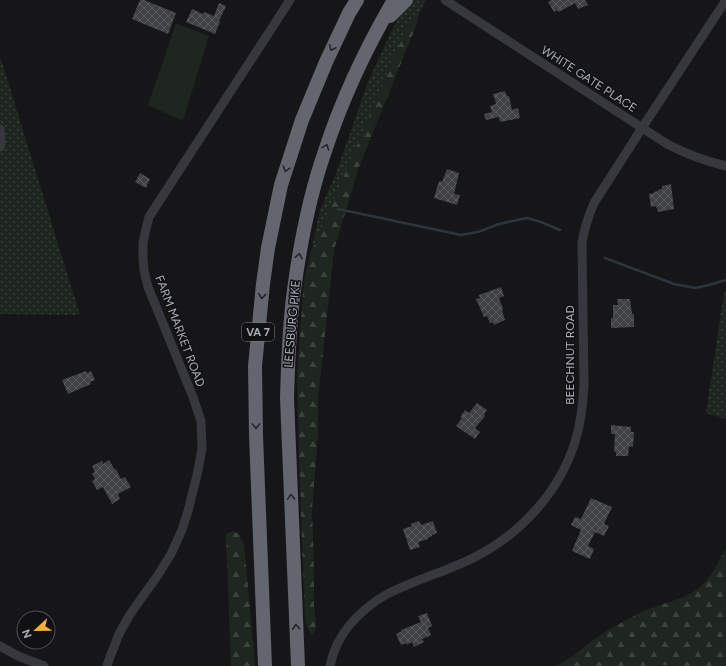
<svg xmlns="http://www.w3.org/2000/svg" width="726" height="666" font-family="Figtree,sans-serif">
  <style>
    .grass { fill: url(#grass-dots) }
    .forest { fill: url(#forest-firs) }
    .garden { fill: #1e261f }
    .lines { fill: none; stroke-linecap: round; stroke-linejoin: round }
    .stream { stroke: #2c353c; stroke-width: 2.5 }
    .building { fill: url(#building-cross-hatch) }
    .minor { stroke: #37383d; stroke-width: 9 }
    .highway { stroke: #63666e; stroke-width: 14 }
    .oneway { stroke: #26262a }
    .labels { text-anchor: middle; stroke-width: 3; stroke-linejoin: round; paint-order: stroke }
    .shield { fill: #111113; stroke: #7b7e86; stroke-width: 1 }
    .shield-label { font-size: 11px; font-weight: bold; fill: #a8adb8 }
    .street-label { font-size: 12px; fill: #a8adb8; stroke: #111113 }
  </style>
  <defs>
    <pattern id="grass-dots" width="8" height="8" patternUnits="userSpaceOnUse"><rect width="8" height="8" fill="#1e261f"/><path d="M2 2h.1M6 6h.1" fill="none" stroke="#3c433d" stroke-width="1.8" stroke-linecap="round"/></pattern>
    <pattern id="forest-firs" width="22" height="20" patternUnits="userSpaceOnUse"><rect width="22" height="20" fill="#1e261f"/><path d="M5 1l3.5 6h-7zM16 11l3.5 6h-7z" fill="#3c433d"/></pattern>
    <pattern id="building-cross-hatch" width="8" height="8" patternUnits="userSpaceOnUse"><rect width="8" height="8" fill="#404145"/><path d="M0 0l8 8M0 8l8-8" fill="none" stroke="#595a5e"/></pattern>
  </defs>
  <rect width="100%" height="100%" fill="#161618"/>
  <g class="grass">
    <polygon points="412,0 426,0 419,14 410,20 310,256 320,210 335,176 368,82 392,30 407,4"/>
    <polygon points="0,58 1,59 80,315 0,314"/>
    <polygon points="726,292 726,419 706,413 724,293"/>
  </g>
  <g class="forest">
    <polygon points="419,14 416,26 359,167 334,250 318,399 318,435 312,510 314,570 314,605 316,623 315,630 312,636 309,631 305,621 299,458 297,374 304,280 310,256 410,20"/>
    <polygon points="233,531 239,534 244,545 253,640 255,666 231,666 226,534"/>
    <path d="M 726,548 L 726,666 L 684,666 L 661,665 L 656,666 L 556,666 C 569,660 580,650 592,641 C 605,631 619,624 634,616 C 655,604 682,602 701,586 C 712,578 719,560 726,548 Z"/>
  </g>
  <polygon class="garden" points="176,23 209,36 183,121 148,105"/>
  <g class="lines">
    <g class="stream">
      <polyline points="338,209 461,235 478,232 499,224 527,218 541,222 560,230"/>
      <polyline points="605,258 674,284 695,288 709,285 726,280"/>
    </g>
  </g>
  <g class="building">
    <polygon points="140,0 144,0 176,13 168,34 132,19"/>
    <polygon points="552,0 585,0 588,5 578,9 575,3 559,12 557,10 554,12 548,2"/>
    <polygon points="219,3 226,6 219,21 220,22 215,34 186,22 192,9 203,14 204,12 214,16"/>
    <polygon points="505,91 507,96 509,96 512,110 518,108 520,118 500,122 499,117 486,120 484,114 492,112 490,106 496,104 493,94"/>
    <polygon points="447,169 459,173 454,194 460,195 457,205 434,198 439,181 442,182"/>
    <polygon points="140,173 150,179 146,188 135,182"/>
    <polygon points="671,184 674,209 658,212 657,207 656,208 656,206 651,207 649,194 654,193 654,192 658,191 658,190 662,189 662,186"/>
    <polygon points="501,287 504,296 499,298 503,309 502,310 505,320 494,325 493,322 490,323 487,316 484,317 476,299 480,298 479,295"/>
    <polygon points="617,299 630,299 632,314 634,314 634,327 611,328 611,318 613,318 613,305 618,305"/>
    <polygon points="86,371 87,373 91,371 95,380 90,382 91,384 68,394 62,380"/>
    <polygon points="477,403 487,410 484,414 485,416 482,420 475,428 480,432 475,439 456,426 462,418 460,417 465,410 469,413"/>
    <polygon points="611,425 631,427 631,432 634,432 633,447 629,446 628,456 616,456 616,452 614,452 615,434 611,434"/>
    <polygon points="109,460 115,470 116,469 121,479 125,477 131,487 118,494 120,499 112,504 103,487 97,490 92,481 95,479 92,473 95,472 92,466 102,461 103,464"/>
    <polygon points="591,498 612,507 604,524 609,526 604,536 595,532 588,546 594,549 590,559 572,551 581,530 571,525 575,517 581,519"/>
    <polygon points="419,521 421,525 433,521 437,533 432,535 432,536 428,538 428,539 418,542 420,547 410,550 403,529 412,526 411,524"/>
    <polygon points="427,613 432,626 428,628 431,635 422,639 424,642 414,647 412,642 407,645 406,643 401,645 396,634 402,631 401,630 421,622 418,616"/>
  </g>
  <g class="lines">
    <g class="minor">
      <path d="M 445,0 L 667,144 C 686,154 705,161 726,166"/>
      <polyline points="0,129 1,142 0,147"/>
      <polyline points="0,646 18,656 44,666"/>
      <polyline points="107,666 110,657 119,634 129,616 143,596 158,575 171,554 182,530 188,511 197,475 202,449 201,421 193,397 148,287 144,271 143,257 143,243 146,229 149,217 173,180 290,0"/>
      <path d="M 330,666 C 336,634 360,610 387,594 C 406,585 426,577 446,570 C 454,566 463,563 471,559 C 519,536 559,493 575,442 C 581,423 583,405 584,385 L 582,243 C 584,229 588,217 594,203 L 642,128 L 726,0"/>
    </g>
    <g class="highway">
      <polyline points="390,16 406,0"/>
      <polyline points="265,666 256,435 255,366 263,284 268,248 281,185 302,120 326,62 349,13 357,0"/>
      <path d="M 298,666 L 287,398 C 288,362 289,326 294,290 C 300,245 310,194 325,151 C 342,99 366,48 394,0"/>
    </g>
  </g>
  <defs><path id="oneway-chevron" d="M-2-3.5L2.5 0L-2 3.5" fill="none" stroke-width="1.6" stroke-linecap="round" stroke-linejoin="round"/></defs>
  <g class="oneway">
    <use href="#oneway-chevron" transform="translate(332 48) rotate(116)"/>
    <use href="#oneway-chevron" transform="translate(326 147) rotate(-70)"/>
    <use href="#oneway-chevron" transform="translate(286 169) rotate(108)"/>
    <use href="#oneway-chevron" transform="translate(299 256) rotate(-80)"/>
    <use href="#oneway-chevron" transform="translate(262 296) rotate(96)"/>
    <use href="#oneway-chevron" transform="translate(256 426) rotate(89)"/>
    <use href="#oneway-chevron" transform="translate(291 497) rotate(-92)"/>
    <use href="#oneway-chevron" transform="translate(296 627) rotate(-93)"/>
  </g>
  <g class="labels">
    <rect class="shield" x="242" y="323" width="32" height="18" rx="3"/>
    <g class="shield-label">
      <text x="258" y="336">VA 7</text>
    </g>
    <g class="street-label">
      <text transform="translate(589 79) rotate(33)" y="4">WHITE GATE PLACE</text>
      <text transform="translate(292 324) rotate(-85)" y="4">LEESBURG PIKE</text>
      <text transform="translate(180 331) rotate(69)" y="4">FARM MARKET ROAD</text>
      <text transform="translate(570 355) rotate(-90)" y="4">BEECHNUT ROAD</text>
    </g>
  </g>
  <g transform="translate(36 630) rotate(248)"><circle r="19" fill="#111113" stroke="#4d4f55"/>
  <path d="M0-3L7 15L0 10L-7 15Z" fill="#f2b134"/>
  <text y="-6" font-size="11" font-weight="bold" text-anchor="middle" fill="#a8adb8">N</text>
  </g>
</svg>
